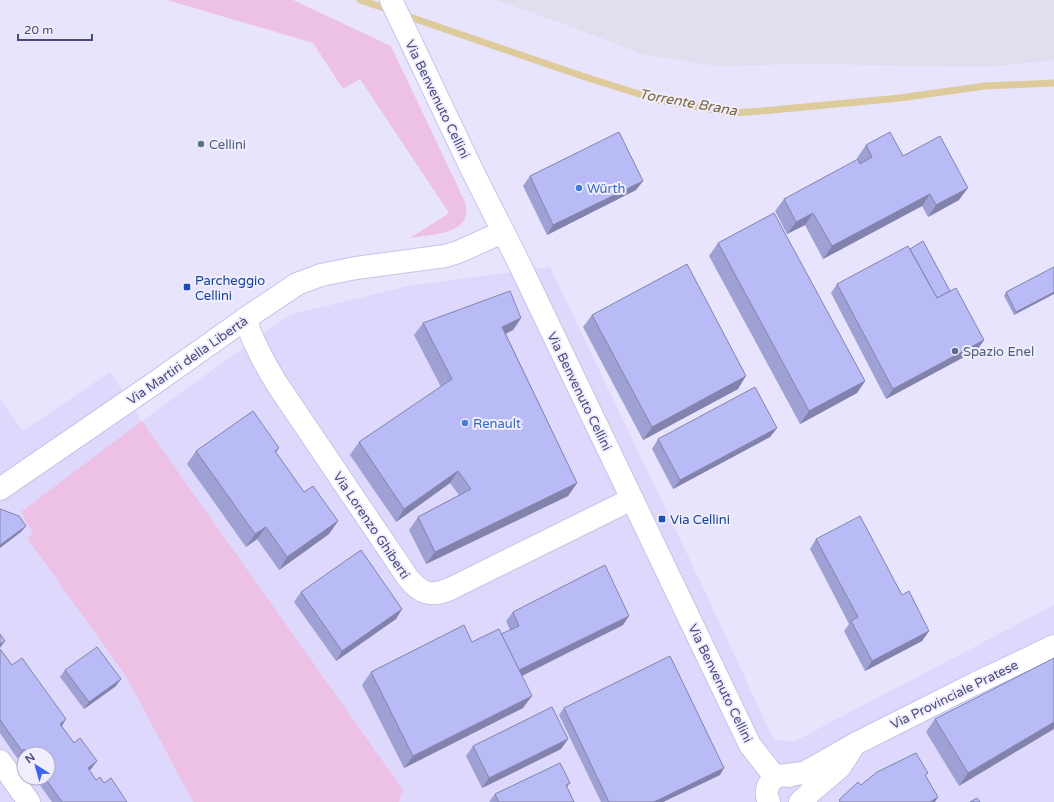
<svg xmlns="http://www.w3.org/2000/svg" width="1054" height="802" font-family="'Varela Round',sans-serif">
  <style>
    .residential { fill: #ddd8fc; fill-rule: evenodd }
    .industrial { fill: #e0dfee }
    .green { fill: #edc1e6 }
    .lines { fill: none; stroke-linecap: round; stroke-linejoin: round }
    .stream { stroke: #ddcb9c; stroke-width: 7 }
    .minor-casing { stroke: #c6c4e9; stroke-width: 24 }
    .minor { stroke: #fff; stroke-width: 22 }
    .wall { fill: #9fa1d4 }
    .shaded-wall { fill: #8283ac }
    .building { fill: #b9bbf6; stroke: #8283ac }
    .service-dot { fill: #5c6f8a; stroke: #f0edff; stroke-width: 1.5 }
    .shop-dot { fill: #3f7fe0; stroke: #f0edff; stroke-width: 1.5 }
    .transit-dot { fill: #1a4fb4; stroke: #f0edff; stroke-width: 1.5 }
    .labels { text-anchor: middle; stroke-width: 4; stroke-linejoin: round; paint-order: stroke }
    .street-label { font-size: 13px; fill: #474b7a; stroke: #f0edff }
    .service-label { font-size: 13px; fill: #4e5e75; stroke: #f0edff; text-anchor: start }
    .shop-label { font-size: 13px; fill: #366cbe; stroke: #f0edff; text-anchor: start }
    .transit-label { font-size: 13px; fill: #164399; stroke: #f0edff; text-anchor: start }
    .water-label { font-size: 14px; font-style: italic; fill: #796736; stroke: #f0edff }
  </style>
  <rect width="100%" height="100%" fill="#e9e4fe"/>
  <path class="residential" d="M 550,267 L 700,581 L 774,740 L 795,741 L 1054,605 L 1054,802 L 0,802 L 0,399 L 23,431 L 110,372 L 142,421 L 289,315 L 408,286 ZM 24,754 L 48,754 L 48,778 L 24,778 Z"/>
  <polygon class="industrial" points="496,0 1054,0 1054,59 1047,61 985,67 812,64 716,66 642,54 569,26"/>
  <g class="green">
    <path d="M 167,0 L 293,0 L 391,46 L 465,202 C 475,235 431,234 410,238 L 449,213 L 360,79 L 343,89 L 313,43 Z"/>
    <polygon points="142,421 403,790 399,802 193,802 126,676 27,538 33,534 21,512"/>
  </g>
  <g class="lines">
    <g class="stream">
      <polyline points="360,0 390,10"/>
      <polyline points="404,15 582,76 658,100 732,113 762,111 900,98 985,86 1054,83"/>
    </g>
    <defs>
      <g id="minor">
        <polyline points="391,0 473,172 518,261 750,745 775,777"/>
        <path d="M 245,319 C 253,342 264,363 277,384 L 408,578 C 421,594 431,597 450,589 L 632,499"/>
        <polyline points="0,489 156,382 245,319 297,284 321,275 356,268 445,256 458,252 503,232"/>
        <polyline points="0,761 29,802"/>
        <polyline points="787,775 804,773 855,744 972,685 1054,646"/>
        <path d="M 769,802 C 762,788 773,772 789,776"/>
        <polyline points="800,802 814,789 840,767 851,750"/>
      </g>
    </defs>
    <use href="#minor" class="minor-casing"/>
    <use href="#minor" class="minor"/>
  </g>
  <g class="wall">
    <polygon points="866,145 903,156 959,200 928,217 922,206 823,259 805,225 787,234 775,211 784,199 860,164 857,158"/>
    <polygon points="530,176 643,181 636,190 547,235 523,186"/>
    <polygon points="718,243 865,381 857,393 800,424 709,256"/>
    <polygon points="910,249 950,291 984,340 977,350 886,399 831,293 837,284"/>
    <polygon points="1054,267 1014,315 1004,296 1006,292"/>
    <polygon points="592,315 738,389 643,440 583,327"/>
    <polygon points="521,318 513,330 506,334 577,483 568,496 426,564 409,530 418,517 459,495 450,483 396,522 350,455 359,442 441,387 414,335 423,323"/>
    <polygon points="777,428 770,437 673,489 652,449 658,439"/>
    <polygon points="279,448 276,453 304,492 338,521 329,534 279,570 257,539 246,547 187,464 196,451"/>
    <polygon points="816,539 902,595 929,631 922,641 865,671 844,631 849,624 810,549"/>
    <polygon points="301,592 402,609 396,619 336,661 294,602"/>
    <polygon points="513,612 623,625 522,675 523,708 404,768 362,685 371,672 472,642 501,634 510,630 506,621"/>
    <polygon points="0,649 12,665 62,726 92,768 89,770 96,780 104,783 127,802 52,802 35,778 48,778 48,754 24,754 24,762 20,756 17,758 0,733"/>
    <polygon points="1054,658 959,786 926,732 935,719"/>
    <polygon points="65,670 116,686 84,709 60,677"/>
    <polygon points="564,708 720,775 663,802 601,802 559,715"/>
    <polygon points="568,739 561,749 482,788 466,756 473,746"/>
    <polygon points="570,783 567,787 574,802 489,802 495,794"/>
  </g>
  <g class="shaded-wall">
    <polygon points="643,181 636,190 547,235 553,225"/>
    <polygon points="968,188 959,200 928,217 936,205"/>
    <polygon points="930,194 922,206 823,259 832,246"/>
    <polygon points="813,213 805,225 787,234 796,222"/>
    <polygon points="1054,292 1054,294 1014,315 1016,312"/>
    <polygon points="521,318 513,330 494,339 502,327"/>
    <polygon points="984,340 977,350 886,399 893,389"/>
    <polygon points="746,376 738,389 643,440 652,427"/>
    <polygon points="865,381 857,393 800,424 809,411"/>
    <polygon points="777,428 770,437 673,489 680,480"/>
    <polygon points="458,471 450,483 396,522 404,509"/>
    <polygon points="577,483 568,496 426,564 435,552"/>
    <polygon points="338,521 329,534 279,570 287,557"/>
    <polygon points="26,526 21,532 0,548 0,545"/>
    <polygon points="266,527 257,539 246,547 255,534"/>
    <polygon points="402,609 396,619 336,661 342,651"/>
    <polygon points="629,616 623,625 512,681 518,671"/>
    <polygon points="929,631 922,641 865,671 872,661"/>
    <polygon points="5,641 0,648 0,644"/>
    <polygon points="121,679 116,686 84,709 89,702"/>
    <polygon points="532,696 523,708 404,768 413,756"/>
    <polygon points="66,719 62,726 55,731 60,724"/>
    <polygon points="1054,722 1054,729 959,786 968,773"/>
    <polygon points="568,739 561,749 482,788 489,778"/>
    <polygon points="24,749 20,756 17,758 22,751"/>
    <polygon points="97,761 92,768 83,775 88,768"/>
    <polygon points="724,768 720,775 663,802 654,802"/>
    <polygon points="938,797 935,802 930,802"/>
  </g>
  <g class="building">
    <polygon points="619,132 643,181 553,225 530,176"/>
    <polygon points="890,132 903,156 940,136 968,188 936,205 930,194 832,246 813,213 796,222 784,199 858,159 860,164 872,157 866,145"/>
    <polygon points="774,213 865,381 809,411 718,243"/>
    <polygon points="923,241 950,291 937,298 910,249"/>
    <polygon points="908,246 937,298 956,288 984,340 893,389 837,284"/>
    <polygon points="687,264 746,376 652,427 592,315"/>
    <polygon points="1054,267 1054,292 1016,312 1006,292"/>
    <polygon points="510,291 521,318 502,327 577,483 435,552 418,517 471,489 458,471 404,509 359,442 452,379 423,323"/>
    <polygon points="755,387 777,428 680,480 658,439"/>
    <polygon points="253,411 279,448 275,451 304,492 313,486 338,521 287,557 266,527 255,534 196,451"/>
    <polygon points="0,509 19,516 26,526 0,545"/>
    <polygon points="860,516 902,595 909,591 929,631 872,661 851,621 858,617 816,539"/>
    <polygon points="361,550 402,609 342,651 301,592"/>
    <polygon points="605,565 629,616 519,670 501,634 519,626 513,612"/>
    <polygon points="464,625 472,642 499,629 532,696 413,756 371,672"/>
    <polygon points="0,634 5,641 0,644"/>
    <polygon points="97,647 121,679 89,702 65,670"/>
    <polygon points="0,649 12,665 22,658 66,719 60,724 74,743 80,738 97,761 88,768 96,780 100,777 104,783 111,778 127,802 62,802 45,778 48,778 48,754 28,754 24,749 22,751 0,720"/>
    <polygon points="670,656 724,768 654,802 609,802 564,708"/>
    <polygon points="1054,658 1054,722 968,773 935,719"/>
    <polygon points="552,707 568,739 489,778 473,746"/>
    <polygon points="916,753 928,773 925,775 938,797 930,802 840,802 839,800 858,782 861,785 877,772"/>
    <polygon points="560,763 570,783 566,785 574,802 499,802 495,794"/>
    <polygon points="977,798 980,802 970,802"/>
  </g>
  <g class="service-dot">
    <circle cx="201" cy="144" r="4"/>
    <circle cx="955" cy="351" r="4"/>
  </g>
  <g class="shop-dot">
    <circle cx="579" cy="188" r="4"/>
    <circle cx="465" cy="423" r="4"/>
  </g>
  <g class="transit-dot">
    <rect x="183" y="283" width="8" height="8" rx="2"/>
    <rect x="658" y="515" width="8" height="8" rx="2"/>
  </g>
  <g class="labels">
    <g class="street-label">
      <text transform="translate(438 99) rotate(64)" y="5">Via Benvenuto Cellini</text>
      <text transform="translate(187 360) rotate(-35)" y="5">Via Martiri della Libertà</text>
      <text transform="translate(580 391) rotate(64)" y="5">Via Benvenuto Cellini</text>
      <text transform="translate(372 525) rotate(56)" y="5">Via Lorenzo Ghiberti</text>
      <text transform="translate(721 683) rotate(64)" y="5">Via Benvenuto Cellini</text>
      <text transform="translate(954 694) rotate(-26)" y="5">Via Provinciale Pratese</text>
    </g>
    <g class="service-label">
      <text x="209" y="149">Cellini</text>
      <text x="963" y="356">Spazio Enel</text>
    </g>
    <g class="shop-label">
      <text x="587" y="193">Würth</text>
      <text x="473" y="428">Renault</text>
    </g>
    <g class="transit-label">
      <text x="195" y="285">Parcheggio<tspan x="195" dy="15">Cellini</tspan></text>
      <text x="670" y="524">Via Cellini</text>
    </g>
    <g class="water-label">
      <text transform="translate(688 102) rotate(10)" y="5">Torrente Brana</text>
    </g>
  </g>
  <g transform="translate(36 766) rotate(323)"><circle r="19" fill="#f0edff" stroke="#acacca"/>
  <path d="M0-3L7 15L0 10L-7 15Z" fill="#3f64f3"/>
  <text y="-6" font-size="11" font-weight="bold" text-anchor="middle" fill="#474b7a">N</text>
  </g>
  <path d="M18 34v6h74v-6" fill="none" stroke="#474b7a" stroke-width="2"/>
  <text x="24" y="34" font-size="12" fill="#474b7a" stroke="#f0edff" stroke-width="3" paint-order="stroke">20 m</text>
</svg>
